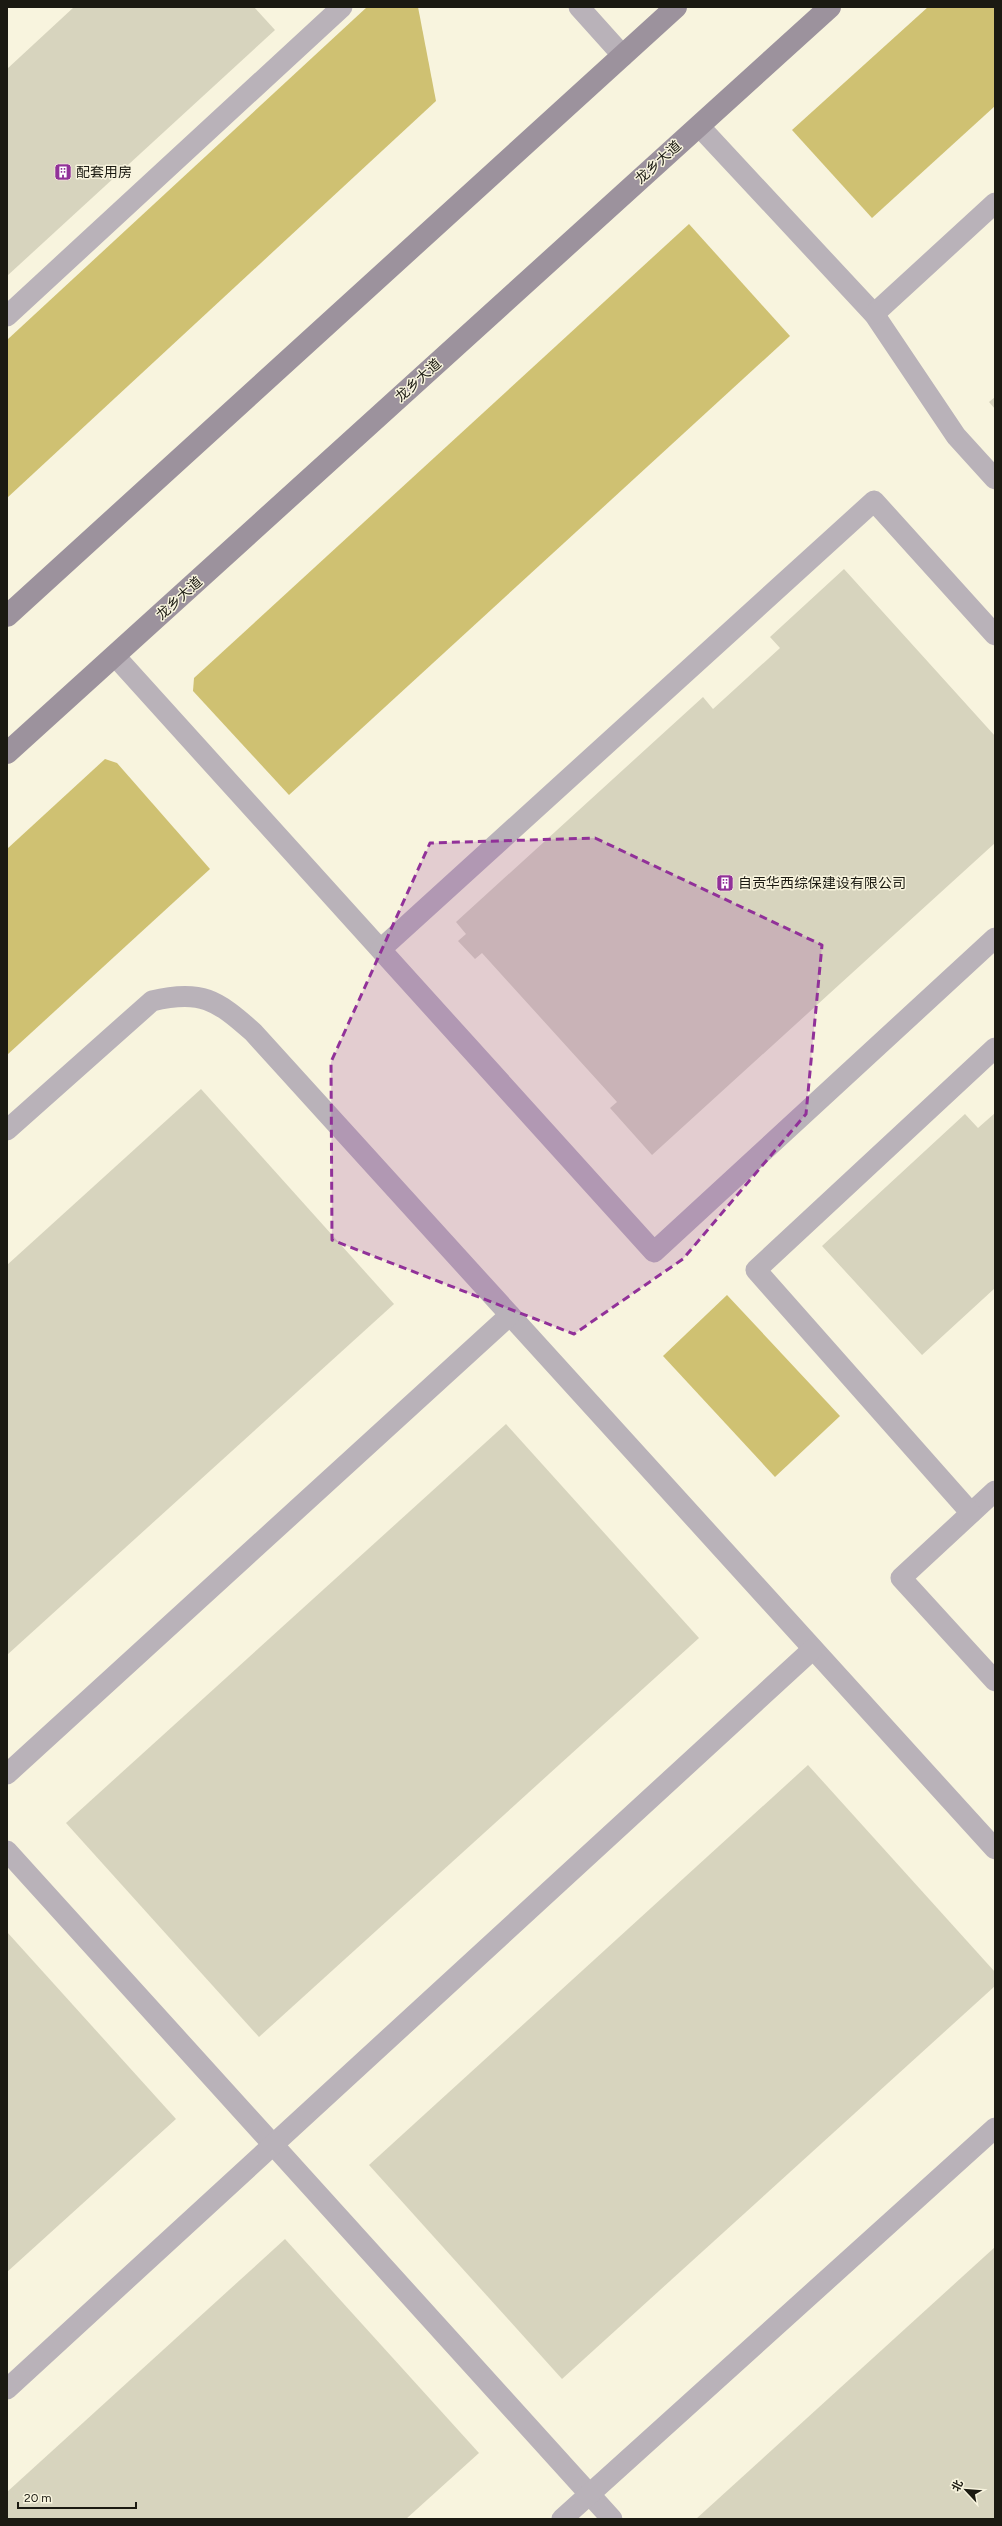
<svg xmlns="http://www.w3.org/2000/svg" width="1002" height="2526" font-family="Figtree,'Noto Sans SC',sans-serif">
  <style>
    .green { fill: #cfc172 }
    .building { fill: #d7d4be }
    .lines { fill: none; stroke-linecap: round; stroke-linejoin: round }
    .lane { stroke: #b9b2b9; stroke-width: 21 }
    .secondary { stroke: #9c929d; stroke-width: 22 }
    .marked { fill: #913199; fill-opacity: 0.2; stroke: #913199; stroke-width: 3; stroke-dasharray: 8 5; stroke-linejoin: round }
    .labels { text-anchor: middle; stroke-width: 3; stroke-linejoin: round; paint-order: stroke }
    .street-label { font-size: 14px; fill: #1b1a12; stroke: #f8f4de }
    .poi-label { font-size: 14px; fill: #1b1a12; stroke: #f8f4de; text-anchor: start }
  </style>
  <rect width="100%" height="100%" fill="#f8f4de"/>
  <g class="green">
    <polygon points="367,7 418,7 436,101 7,498 7,340"/>
    <polygon points="928,7 995,7 995,106 872,218 792,130"/>
    <polygon points="689,224 790,336 289,795 193,691 194,678"/>
    <polygon points="105,759 117,763 210,869 7,1055 7,849"/>
    <polygon points="727,1295 840,1416 775,1477 663,1356"/>
  </g>
  <g class="building">
    <polygon points="74,7 254,7 275,30 7,276 7,69"/>
    <polygon points="995,397 995,409 989,402"/>
    <polygon points="844,569 995,736 995,843 652,1155 610,1108 617,1102 482,953 475,959 458,941 466,934 456,922 703,697 713,709 780,648 770,637"/>
    <polygon points="201,1089 394,1304 7,1655 7,1265"/>
    <polygon points="995,1113 995,1288 922,1355 822,1246 965,1114 978,1128"/>
    <polygon points="506,1424 699,1638 259,2037 66,1823"/>
    <polygon points="808,1765 995,1972 995,1986 562,2379 369,2165"/>
    <polygon points="7,1932 176,2119 7,2272"/>
    <polygon points="285,2239 479,2453 406,2519 7,2519 7,2492"/>
    <polygon points="995,2247 995,2519 696,2519"/>
  </g>
  <g class="lines">
    <g class="lane">
      <polyline points="579,7 623,56"/>
      <polyline points="699,126 874,314 956,436 995,479"/>
      <polyline points="874,314 995,203"/>
      <polyline points="7,316 342,7"/>
      <polyline points="115,656 654,1252 995,938"/>
      <polyline points="381,949 874,501 995,635"/>
      <path d="M 7,1130 L 152,1001 C 201,989 217,1000 253,1032 L 995,1849"/>
      <polyline points="995,1491 901,1578 995,1681"/>
      <polyline points="971,1513 756,1270 995,1048"/>
      <polyline points="7,1774 510,1315"/>
      <polyline points="7,1851 612,2519"/>
      <polyline points="7,2389 813,1649"/>
      <polyline points="562,2519 995,2128"/>
    </g>
    <g class="secondary">
      <polyline points="7,616 676,7"/>
      <polyline points="7,753 830,7"/>
    </g>
  </g>
  <path class="marked" d="M 595,838 L 822,945 L 806,1114 L 683,1259 L 574,1334 L 332,1240 L 331,1062 L 430,843 Z"/>
  <defs>
    <symbol id="building-square" viewBox="-11 -11 22 22"><rect x="-9" y="-9" width="18" height="18" rx="4" fill="#913199" stroke="#f8f4de"/><path d="M-4-6H4V6H1V3H-1V6H-4ZM-2.5-4.3h1.7v1.8h-1.7ZM.8-4.3h1.7v1.8H.8ZM-2.5-1h1.7V.8h-1.7ZM.8-1h1.7V.8H.8Z" fill="#fff"/></symbol>
  </defs>
  <g fill-rule="evenodd">
    <use href="#building-square" x="53" y="162" width="20" height="20"/>
    <use href="#building-square" x="715" y="873" width="20" height="20"/>
  </g>
  <g class="labels">
    <g class="street-label">
      <text transform="translate(658 162) rotate(-42)" y="5">龙乡大道</text>
      <text transform="translate(418 380) rotate(-42)" y="5">龙乡大道</text>
      <text transform="translate(179 598) rotate(-42)" y="5">龙乡大道</text>
    </g>
    <g class="poi-label">
      <text x="76" y="177">配套用房</text>
      <text x="738" y="888">自贡华西综保建设有限公司</text>
    </g>
  </g>
  <rect width="1002" height="2526" fill="none" stroke="#1b1a12" stroke-width="16"/>
  <g transform="translate(966 2490) rotate(296)" stroke="#f8f4de" stroke-width="3" paint-order="stroke">
  <path d="M0-3L7 15L0 10L-7 15Z" fill="#1b1a12"/>
  <text y="-6" font-size="11" font-weight="bold" text-anchor="middle" fill="#1b1a12">北</text>
  </g>
  <path d="M18 2502v6h118v-6" fill="none" stroke="#1b1a12" stroke-width="2"/>
  <text x="24" y="2502" font-size="12" fill="#1b1a12" stroke="#f8f4de" stroke-width="3" paint-order="stroke">20 m</text>
</svg>
